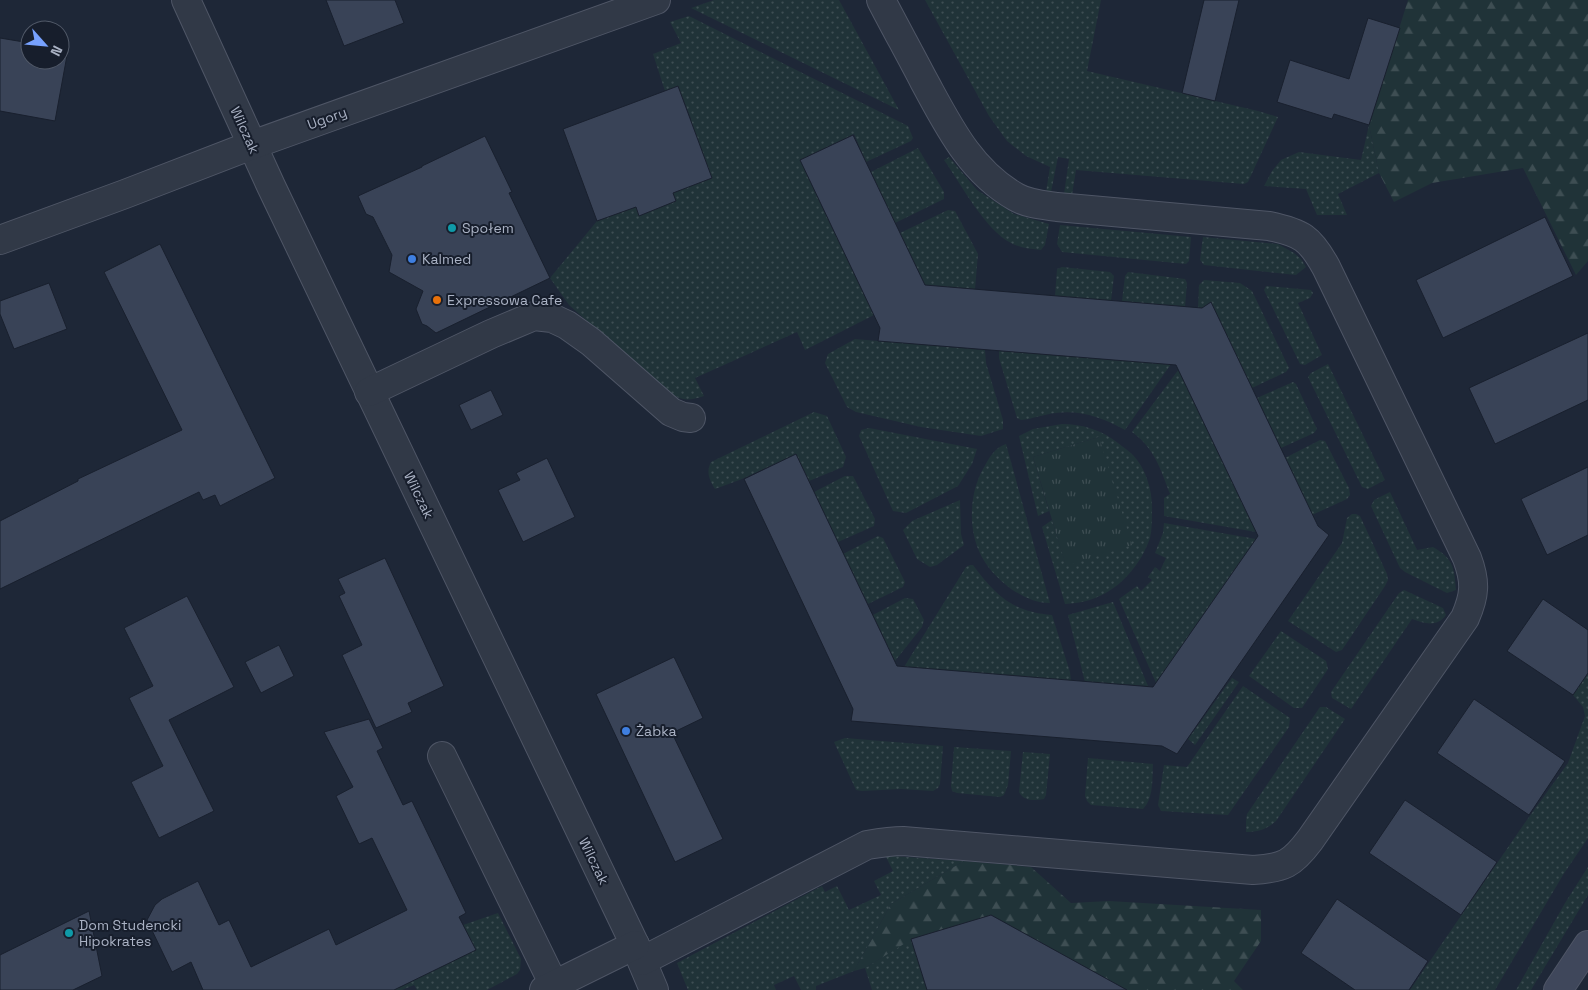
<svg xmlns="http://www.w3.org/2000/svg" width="1588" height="990" font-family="'Space Grotesk',sans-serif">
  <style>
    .grass { fill: url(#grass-dots) }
    .forest { fill: url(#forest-firs) }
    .park { fill: url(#park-tufts) }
    .building { fill: #394357; stroke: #19202e }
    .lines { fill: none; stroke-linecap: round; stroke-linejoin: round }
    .street-casing { stroke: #4f5666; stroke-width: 30 }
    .secondary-casing { stroke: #4f5666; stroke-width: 30 }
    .street { stroke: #313947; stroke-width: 28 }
    .secondary { stroke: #3f475b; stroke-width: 28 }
    .culture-dot { fill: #0f9aa8; stroke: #171e2c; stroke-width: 2 }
    .shop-dot { fill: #3f7fe0; stroke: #171e2c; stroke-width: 2 }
    .food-dot { fill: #e8710a; stroke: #171e2c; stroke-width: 2 }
    .labels { text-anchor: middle; stroke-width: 4; stroke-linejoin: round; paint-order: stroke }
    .street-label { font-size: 14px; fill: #abb3c5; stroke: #171e2c }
    .poi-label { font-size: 14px; fill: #abb3c5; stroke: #171e2c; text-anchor: start }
  </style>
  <defs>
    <pattern id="grass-dots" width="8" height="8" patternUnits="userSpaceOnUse" patternTransform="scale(1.25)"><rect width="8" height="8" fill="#203338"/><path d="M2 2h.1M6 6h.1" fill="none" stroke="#3e4e53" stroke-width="1.8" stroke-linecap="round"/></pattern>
    <pattern id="forest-firs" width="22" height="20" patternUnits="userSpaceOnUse" patternTransform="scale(1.25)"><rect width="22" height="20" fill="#203338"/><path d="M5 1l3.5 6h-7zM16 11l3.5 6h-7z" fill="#3e4e53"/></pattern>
    <pattern id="park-tufts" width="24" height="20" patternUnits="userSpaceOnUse" patternTransform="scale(1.25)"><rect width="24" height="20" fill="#203338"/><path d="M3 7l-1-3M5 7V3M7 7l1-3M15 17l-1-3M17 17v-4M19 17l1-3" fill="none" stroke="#3e4e53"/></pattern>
  </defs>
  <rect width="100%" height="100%" fill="#1e2737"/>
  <g class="grass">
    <polygon points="714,0 839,0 899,110 691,8"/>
    <polygon points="925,0 1101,0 1087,71 1258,111 1278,117 1248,182 1244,184 1076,170 1072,195 1064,194 1069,159 1058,157 1051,192 1046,192 1050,167 1026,156 1007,141 989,116"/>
    <path d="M 689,16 L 908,126 L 913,138 L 911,141 L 866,162 L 854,134 L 800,160 L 874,315 L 805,350 L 797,332 L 695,378 L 704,396 C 687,402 679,400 664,390 L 569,305 L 550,278 L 597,221 L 636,207 L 639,215 L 676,201 L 673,193 L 712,178 L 689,120 L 691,119 L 678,86 L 665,91 L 653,54 L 681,43 L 670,22 Z"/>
    <polygon points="1369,125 1379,173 1338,194 1347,215 1317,215 1306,189 1264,186 1272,171 1281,160 1299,152 1361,160"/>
    <polygon points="918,148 944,192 944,199 895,223 871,172"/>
    <path d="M 949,157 L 977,190 L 997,203 L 1014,214 L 1049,224 L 1045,245 L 1041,250 C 1031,249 1020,248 1011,243 C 985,230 961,184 944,160 Z"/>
    <polygon points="948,210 955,211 978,254 975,289 925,285 900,233"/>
    <polygon points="1060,225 1191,237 1189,261 1186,264 1062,252 1057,244"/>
    <polygon points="1203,237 1278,244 1294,253 1301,259 1306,267 1296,275 1204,265 1200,260"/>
    <polygon points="1062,267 1110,272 1114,276 1111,301 1055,296 1057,269"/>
    <polygon points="1128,272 1185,279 1187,283 1185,307 1122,301 1125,276"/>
    <polygon points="1204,280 1240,283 1252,291 1289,368 1286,372 1252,388 1211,302 1210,303 1213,309 1198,308 1199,285"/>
    <polygon points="1266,286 1311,290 1313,293 1310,298 1298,303 1322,355 1305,365 1300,364 1264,290"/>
    <polygon points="855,339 985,350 986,363 1003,420 1003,429 981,436 921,427 856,412 847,407 825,363 828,354"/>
    <path d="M 999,351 L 1171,364 L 1125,430 C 1103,418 1081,410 1056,413 C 1044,414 1033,419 1021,420 L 1017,418 L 999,358 Z"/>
    <polygon points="1328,364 1385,480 1368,489 1362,487 1308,377 1311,373"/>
    <path d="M 1179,369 L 1256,532 L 1164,516 L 1164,498 L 1170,494 C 1160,468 1155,449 1132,432 Z"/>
    <polygon points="1293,382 1296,384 1317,429 1314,433 1281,448 1257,398"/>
    <path d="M 814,412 L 827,416 L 846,457 L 843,467 L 809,481 L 796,454 L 742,479 L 715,489 C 709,479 706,472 711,462 Z"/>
    <path d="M 1062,424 C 1082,424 1102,430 1118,443 C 1123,447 1129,451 1133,455 C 1147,470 1153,493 1152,512 C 1152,521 1152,529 1150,538 C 1148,544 1145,550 1142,556 C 1125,585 1099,603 1065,604 L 1042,527 L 1052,520 L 1066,565 L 1099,437 L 1033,457 L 1049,511 L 1038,516 L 1019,436 L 1033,429 Z"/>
    <polygon points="869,428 977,449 972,464 958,486 906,513 893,511 859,436 861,430"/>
    <polygon points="1320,440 1325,441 1349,488 1350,495 1347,499 1312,515 1285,458"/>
    <path d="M 1006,444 L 1050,603 C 1035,603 1024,597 1011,589 C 998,579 985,566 979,551 C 968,526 970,492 983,469 C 989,458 994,448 1006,444 Z"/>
    <polygon points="845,476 853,476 875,519 874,526 838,542 814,492"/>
    <path d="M 1390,492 L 1417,550 L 1433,547 C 1454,559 1454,568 1456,590 L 1447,593 L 1405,572 L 1400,568 L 1371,506 L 1374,500 Z"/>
    <polygon points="960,500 961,534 964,545 937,565 930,567 917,559 903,530 912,521"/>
    <polygon points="1352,514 1356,514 1360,516 1387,574 1388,580 1385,586 1342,650 1336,652 1288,621 1342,543 1347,518"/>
    <polygon points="1164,523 1256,539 1156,683 1119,599 1137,586 1141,591 1152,580 1148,577 1155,567 1160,571 1166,558 1155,553 1163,533"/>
    <polygon points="878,536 883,538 905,582 903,587 868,604 843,554"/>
    <path d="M 970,565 L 973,565 C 996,596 1013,612 1052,615 L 1070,672 L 1071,681 L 904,667 L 966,567 Z"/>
    <path d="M 1404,590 L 1443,608 L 1446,615 C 1437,628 1423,623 1412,619 L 1351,709 L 1332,698 L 1331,692 L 1399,593 Z"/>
    <polygon points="905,598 913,599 924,620 922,627 895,661 873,615"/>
    <polygon points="1113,602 1148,686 1085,682 1068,615"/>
    <polygon points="1281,631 1326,661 1328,669 1302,708 1294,708 1249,676"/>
    <polygon points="1588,673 1588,838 1563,875 1495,990 1410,990 1524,824 1568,763 1585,716 1583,707 1573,695"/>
    <polygon points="1232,678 1239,682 1195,745 1188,739"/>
    <polygon points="1243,686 1290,718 1289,727 1228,815 1161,811 1158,805 1164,765 1187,767"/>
    <path d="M 1320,707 L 1326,707 L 1345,719 L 1276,821 C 1267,829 1259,832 1246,832 L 1246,821 L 1247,814 Z"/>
    <polygon points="845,738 943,746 940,784 938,788 933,791 901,789 862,791 856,790 834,742"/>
    <polygon points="954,747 1011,751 1008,785 1004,795 1000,797 957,793 952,791 951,786"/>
    <path d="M 1023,752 L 1050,754 L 1046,795 L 1044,799 C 1035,801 1023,801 1019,792 Z"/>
    <path d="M 1088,758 L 1153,764 C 1152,778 1154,798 1143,809 L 1091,805 L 1087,801 L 1085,796 Z"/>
    <polygon points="892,856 964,861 891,904 854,971 816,986 816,990 801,990 794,976 774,985 776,990 688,990 677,963 822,886 825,892 837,886 849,910 881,895 874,881 893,871 886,857"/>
    <polygon points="1588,867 1588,895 1531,990 1516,990 1565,903"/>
    <polygon points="498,913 521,959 520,970 517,974 487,990 417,990 414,985 402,990 392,990 475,950 463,925"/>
    <polygon points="911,939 927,990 872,990 865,968"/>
  </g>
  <g class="forest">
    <polygon points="1408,0 1588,0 1588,261 1576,275 1523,168 1432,183 1394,202 1379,173 1369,125"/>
    <polygon points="964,861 1031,867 1071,903 1109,901 1261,910 1261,941 1234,981 1243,990 1127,990 991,915 912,939 865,968 854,971 891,904"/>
  </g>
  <polygon class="park" points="1099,437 1132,545 1066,566 1033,457"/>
  <g class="building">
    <polygon points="326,0 395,0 404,23 344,46"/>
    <polygon points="1204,0 1239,0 1215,101 1182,93"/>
    <polygon points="1368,18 1400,28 1369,125 1334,114 1332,119 1277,102 1290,60 1349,79"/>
    <polygon points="0,38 30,43 30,60 60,60 60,49 68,50 55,121 0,111"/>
    <polygon points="678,86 712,178 673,193 676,201 639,216 636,207 597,221 563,129"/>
    <polygon points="853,135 925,285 1202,308 1211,302 1318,526 1329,535 1177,754 1162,746 851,721 853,709 744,479 796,454 897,666 1153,687 1258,536 1176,365 878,341 880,328 800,160"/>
    <polygon points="485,136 512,192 509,193 550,278 436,333 427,326 422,324 416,309 423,291 389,272 392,255 373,217 366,214 358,196 422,167 422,166"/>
    <polygon points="1545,217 1573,276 1443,338 1416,280"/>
    <polygon points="160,244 275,478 220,506 215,495 203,500 199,492 0,589 0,521 78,481 78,479 182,430 104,272"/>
    <polygon points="49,283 67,329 14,349 0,314 0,301"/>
    <polygon points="1588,333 1588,400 1495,444 1469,388"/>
    <polygon points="491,390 503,415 471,430 459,405"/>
    <polygon points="547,458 575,517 523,542 498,490 520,480 516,473"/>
    <polygon points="1588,467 1588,535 1547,555 1521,499"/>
    <polygon points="385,558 444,686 408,703 412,712 376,728 342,655 362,645 339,596 345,593 338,579"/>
    <polygon points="187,596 234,687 169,720 214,811 159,838 131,782 163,766 129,698 153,686 124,628"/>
    <polygon points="1543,599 1588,630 1588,673 1573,695 1507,651"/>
    <polygon points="279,645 294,676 261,693 245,662"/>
    <polygon points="674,657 703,718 672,733 723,839 675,862 596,694"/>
    <polygon points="1474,699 1565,761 1529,815 1437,753"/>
    <polygon points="369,719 383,748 377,751 403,805 412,801 466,913 459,917 476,950 394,990 203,990 191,962 172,972 147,920 155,905 162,899 198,881 219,925 229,920 251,967 329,929 336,945 407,910 372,838 359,844 336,796 353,787 324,732"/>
    <polygon points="1405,800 1497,862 1461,915 1369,853"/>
    <polygon points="1337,899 1428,961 1409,990 1355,990 1301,953"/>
    <polygon points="89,911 102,976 73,990 0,990 0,955"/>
    <polygon points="991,915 1127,990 927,990 911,939"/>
  </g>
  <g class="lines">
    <defs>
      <g id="street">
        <polyline points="186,0 271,186 635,945 654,990"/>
        <polyline points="0,240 125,194 252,145 656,0"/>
        <polyline points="369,392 491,334 534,316 552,318 567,325 591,342 671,412 683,417 691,418"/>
        <polyline points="442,756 554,985"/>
        <path d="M 642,961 L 867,845 C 879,843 891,841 903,841 L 1253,870 C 1284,868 1292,864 1310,840 L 1465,618 C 1475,595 1476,582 1467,558 L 1326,267 C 1310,238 1302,233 1269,226 L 1057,207 C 1043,205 1028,204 1016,197 C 970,171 948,125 924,81 C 910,54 895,27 881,0"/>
        <polyline points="544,990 635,945"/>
      </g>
      <polyline id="secondary" points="1558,990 1588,945"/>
    </defs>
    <use href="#street" class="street-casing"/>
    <use href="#secondary" class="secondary-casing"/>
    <use href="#street" class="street"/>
    <use href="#secondary" class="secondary"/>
  </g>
  <g class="culture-dot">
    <circle cx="452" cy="228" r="5"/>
    <circle cx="69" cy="933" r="5"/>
  </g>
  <g class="shop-dot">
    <circle cx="412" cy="259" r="5"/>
    <circle cx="626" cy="731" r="5"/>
  </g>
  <circle class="food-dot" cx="437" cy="300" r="5"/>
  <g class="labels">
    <g class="street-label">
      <text transform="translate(327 118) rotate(-20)" y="5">Ugory</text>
      <text transform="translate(245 130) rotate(65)" y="5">Wilczak</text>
      <text transform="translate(419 495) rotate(64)" y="5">Wilczak</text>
      <text transform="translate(594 861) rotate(64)" y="5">Wilczak</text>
    </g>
    <g class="poi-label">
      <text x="462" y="233">Społem</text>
      <text x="422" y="264">Kalmed</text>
      <text x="447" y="305">Expressowa Cafe</text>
      <text x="636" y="736">Żabka</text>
      <text x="79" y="930">Dom Studencki<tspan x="79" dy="16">Hipokrates</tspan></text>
    </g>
  </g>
  <g transform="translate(45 45) rotate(117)"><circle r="24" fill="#171e2c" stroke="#525a69"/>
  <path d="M0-4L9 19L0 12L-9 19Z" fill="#77a1fe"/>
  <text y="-8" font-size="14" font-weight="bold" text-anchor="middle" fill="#abb3c5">N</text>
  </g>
</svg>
